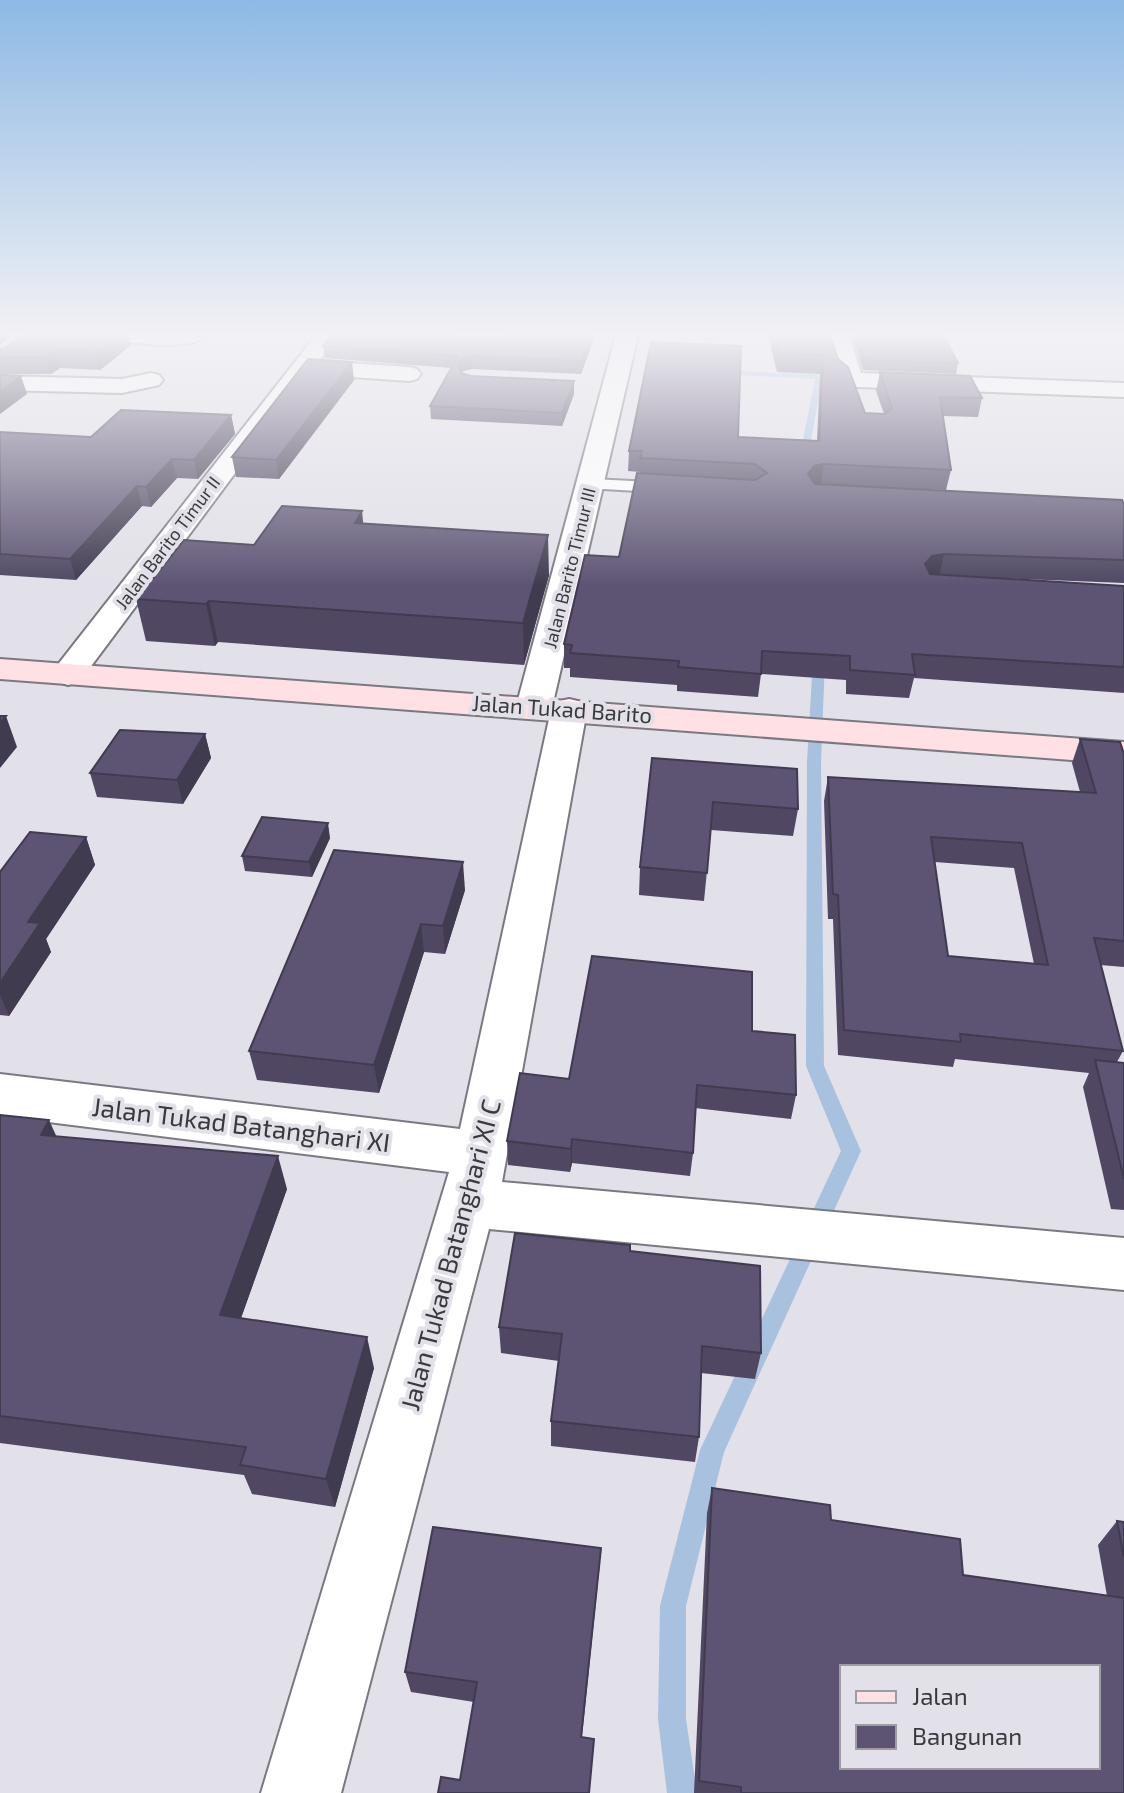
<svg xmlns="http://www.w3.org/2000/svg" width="1124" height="1793" font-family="'Exo 2',sans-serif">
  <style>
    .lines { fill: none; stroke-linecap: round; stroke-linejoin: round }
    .stream { fill: #a7c1df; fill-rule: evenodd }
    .lane-casing { stroke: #7b7980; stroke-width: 4 }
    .street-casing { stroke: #7b7980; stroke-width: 4 }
    .secondary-casing { stroke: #7b7980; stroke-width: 4 }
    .lane { fill: #fff; fill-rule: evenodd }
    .street { fill: #fff; fill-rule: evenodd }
    .secondary { fill: #fee0e5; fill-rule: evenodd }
    .wall { fill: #504863; fill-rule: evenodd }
    .shaded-wall { fill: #413b50 }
    .building { fill: #5d5473; stroke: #413b50; stroke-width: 2; fill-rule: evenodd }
    .labels { text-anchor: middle; stroke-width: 8; stroke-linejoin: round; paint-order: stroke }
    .far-street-label { font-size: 18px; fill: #3a393c; stroke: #e2e0e8 }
    .street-label { font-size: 22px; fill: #3a393c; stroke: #e2e0e8 }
    .near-street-label { font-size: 26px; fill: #3a393c; stroke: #e2e0e8 }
  </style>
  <rect width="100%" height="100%" fill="#e2e0e8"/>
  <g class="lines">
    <g class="stream">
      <path d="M 706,335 L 714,335 L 712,343 L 721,370 L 823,375 L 807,462 L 799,460 L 815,379 L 716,374 C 706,367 703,346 706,335 Z"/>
      <polygon points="819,655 825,659 821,762 824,1066 861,1151 724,1452 686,1606 686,1719 697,1793 667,1793 658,1719 660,1606 700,1450 841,1151 806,1066 807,762 813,659"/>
    </g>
    <defs>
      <polygon id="lane" points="592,479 672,483 681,488 672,493 586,488 583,484"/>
      <g id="street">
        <path d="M 108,335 L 197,335 L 200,339 C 191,349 117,345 108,335 Z"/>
        <polygon points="316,335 338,335 319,361 409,367 417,369 421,374 417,379 409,381 309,374 80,681 68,685 56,681 50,674 56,667"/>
        <polygon points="616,335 638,335 552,707 547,715 534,718 521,715 516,707"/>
        <polygon points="827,335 849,335 861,373 1124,383 1124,397 858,387 842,382 838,377"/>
        <polygon points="151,373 159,375 163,380 159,385 122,393 0,390 0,376 122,379"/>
        <polygon points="569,699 582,702 587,710 502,1182 1124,1238 1124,1290 489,1229 341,1793 261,1793 449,1172 0,1116 0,1074 460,1129 551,710 556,702"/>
      </g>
      <polygon id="secondary" points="0,659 1124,742 1124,764 0,679"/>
    </defs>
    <use href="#lane" class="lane-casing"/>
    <use href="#street" class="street-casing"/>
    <use href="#secondary" class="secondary-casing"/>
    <use href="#lane" class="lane"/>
    <use href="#street" class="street"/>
    <use href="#secondary" class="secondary"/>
  </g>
  <g class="wall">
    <polygon points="505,335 595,335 581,374 472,369 463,371 461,373 471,376 574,394 562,426 431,419 430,406 451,368 325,358 323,346 500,339"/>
    <polygon points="768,335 830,335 838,359 865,413 884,414 876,391 880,372 982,398 978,417 943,416 951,470 946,490 886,488 1124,505 1124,583 994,578 1124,586 1124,693 914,678 909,698 846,694 846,680 761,674 758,697 677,691 677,685 570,677 570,668 564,668 564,644 619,557 640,473 640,472 628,471 629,451 738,437 817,441 820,374 777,372"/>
    <polygon points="854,335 943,335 958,363 956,374 863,370 853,339"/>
    <polygon points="131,345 100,370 60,368 51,374 0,374 0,349"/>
    <polygon points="354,380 279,479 236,477 232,457"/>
    <polygon points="231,415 235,434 198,479 177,478 151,507 142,506 76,580 0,575 0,432 91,437"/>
    <polygon points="363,523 549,575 524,665 218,642 215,646 146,641 136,599 254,545"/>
    <polygon points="205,734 211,758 183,804 97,797 90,773"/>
    <path d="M 1080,739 L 1124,754 L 1124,967 L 1100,965 L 1123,1051 L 1117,1062 L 1124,1063 L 1124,1210 L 1111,1209 L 1083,1087 L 1089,1073 L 955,1059 L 953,1067 L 838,1055 L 833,919 L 828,919 L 824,801 L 828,777 L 1080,792 L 1072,763 ZM 935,862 L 1014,868 L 1034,964 L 948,956 Z"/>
    <polygon points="652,758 798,809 793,836 711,830 704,901 639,895 640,867"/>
    <polygon points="86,837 95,865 46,939 51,952 9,1016 0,1015 0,872"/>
    <polygon points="330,838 312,877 245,871 242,856"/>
    <polygon points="465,890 445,954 424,952 379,1093 257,1080 249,1051"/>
    <polygon points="752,1031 796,1095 791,1119 695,1108 693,1153 690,1176 572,1163 570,1172 508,1165 507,1141 569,1079"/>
    <polygon points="0,1115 57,1137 287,1189 241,1318 374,1368 335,1507 252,1494 244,1475 0,1443"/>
    <polygon points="630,1251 761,1353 755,1379 701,1373 699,1437 695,1462 551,1446 551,1421 559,1361 501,1353 499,1327"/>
    <polygon points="712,1488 831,1520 963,1575 1107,1596 1098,1545 1117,1521 1124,1522 1124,1793 694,1793 707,1513"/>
    <polygon points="601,1548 599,1572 460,1780 474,1702 411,1692 405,1672"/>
  </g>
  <g class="shaded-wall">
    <polygon points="0,335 11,335 0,345"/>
    <polygon points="118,335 128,335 131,345 100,370 96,352"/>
    <polygon points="591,335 595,335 581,374 581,361"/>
    <polygon points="55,350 60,368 51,374 47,357"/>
    <polygon points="472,356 472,369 463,371 458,377 457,364 463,358"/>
    <polygon points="352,362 354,380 279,479 276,460"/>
    <polygon points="21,376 27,394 0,414 0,392"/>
    <polygon points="574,381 574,394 562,426 562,413"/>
    <polygon points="231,415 235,434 198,479 194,460"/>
    <polygon points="172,459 177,478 151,507 146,487"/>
    <polygon points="824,464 821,485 811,487 808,474 814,466"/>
    <polygon points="137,486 142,506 76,580 70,559"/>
    <polygon points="362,511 366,550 355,523"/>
    <polygon points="548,535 549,575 524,665 523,623"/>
    <polygon points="944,554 939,576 927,578 925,564 932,556"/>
    <polygon points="209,601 218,642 215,646 206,604"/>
    <polygon points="6,716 17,747 0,768 0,723"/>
    <polygon points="205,734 211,758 183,804 177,780"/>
    <polygon points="328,823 330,838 312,877 309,862"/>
    <polygon points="86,837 95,865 46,939 51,952 9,1016 0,995 0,983 28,922"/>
    <polygon points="463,862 465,890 445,954 443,926"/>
    <polygon points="421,924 424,952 379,1093 374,1065"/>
    <polygon points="49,1120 64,1153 41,1135"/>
    <polygon points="572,1139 572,1163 570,1172 571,1149"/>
    <polygon points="278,1156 287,1189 231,1346 220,1315"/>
    <polygon points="367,1337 374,1368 335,1507 326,1479"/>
    <polygon points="601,1548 599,1572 580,1756 581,1737"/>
  </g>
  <g class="building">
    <polygon points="22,335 118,335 96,352 55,350 47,357 0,357 0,349 5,348"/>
    <polygon points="332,335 435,335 500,339 505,335 591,335 581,361 472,356 463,358 457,364 461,373 471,376 574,381 562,413 430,406 458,356 323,346"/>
    <polygon points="774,335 830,335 838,359 848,367 865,413 885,414 892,408 880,372 970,376 982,398 940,397 951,470 824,464 814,466 808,474 815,484 1122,500 1124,505 1124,560 944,554 932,556 925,564 930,574 1124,586 1124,667 912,654 915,675 850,670 850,656 762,651 761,674 678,667 679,661 570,653 572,645 564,644 585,555 619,557 637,473 755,480 767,473 755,464 640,458 642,451 629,451 651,342 741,346 738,437 819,441 823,355 779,353"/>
    <polygon points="857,335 943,335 958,363 865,360"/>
    <polygon points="308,359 352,362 276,460 232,457"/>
    <polygon points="0,375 21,376 0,392"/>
    <polygon points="121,410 231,415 194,460 172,459 146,487 137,486 70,559 0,554 0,432 91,437"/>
    <polygon points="282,506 362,511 355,523 548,535 523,623 209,601 206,604 136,599 184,540 254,545"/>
    <polygon points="0,716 6,716 0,723"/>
    <polygon points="120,730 205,734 177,780 90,773"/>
    <path d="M 1080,739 L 1120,742 L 1124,754 L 1124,941 L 1094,938 L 1123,1051 L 960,1034 L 961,1042 L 844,1030 L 838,895 L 833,894 L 828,777 L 1096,793 ZM 931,837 L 1022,843 L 1048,965 L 948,956 Z"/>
    <polygon points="652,758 797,769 798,809 713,802 707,873 640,867"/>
    <polygon points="262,817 328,823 309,862 242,856"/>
    <polygon points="30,832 86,837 28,922 40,923 0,983 0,872"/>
    <polygon points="334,850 463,862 443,926 421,924 374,1065 249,1051"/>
    <polygon points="592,956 752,972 752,1031 795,1035 796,1095 697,1085 693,1153 572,1139 571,1149 507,1141 520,1073 569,1079"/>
    <polygon points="1095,1060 1124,1063 1124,1179"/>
    <polygon points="0,1115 49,1120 41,1135 278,1156 220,1315 367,1337 326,1479 240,1465 246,1447 0,1416"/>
    <polygon points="515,1233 630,1245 630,1251 760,1266 761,1353 702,1346 699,1437 551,1421 562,1334 499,1327"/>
    <path d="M 712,1488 L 830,1505 L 831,1520 L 960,1539 L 963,1575 L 1124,1598 L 1124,1793 L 741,1793 L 741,1787 L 699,1781 ZM 842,1667 L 1098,1667 L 1098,1767 L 842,1767 Z"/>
    <polygon points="1117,1521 1124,1522 1124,1558"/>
    <polygon points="433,1527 601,1548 581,1737 594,1739 589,1793 438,1793 441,1777 460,1780 477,1682 405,1672"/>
  </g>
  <linearGradient id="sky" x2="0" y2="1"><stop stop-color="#8eb9e4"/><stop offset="0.57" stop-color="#f2f1f5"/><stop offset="1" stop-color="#f2f1f5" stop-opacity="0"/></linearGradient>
  <rect width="1124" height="586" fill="url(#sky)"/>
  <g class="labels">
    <g class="far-street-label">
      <text transform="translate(168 543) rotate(-53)" y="6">Jalan Barito Timur II</text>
      <text transform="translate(570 568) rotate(-76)" y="6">Jalan Barito Timur III</text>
    </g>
    <g class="street-label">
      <text transform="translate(562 709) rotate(4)" y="8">Jalan Tukad Barito</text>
    </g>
    <g class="near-street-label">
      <text transform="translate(241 1125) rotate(7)" y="9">Jalan Tukad Batanghari XI</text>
      <text transform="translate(451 1255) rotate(-75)" y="9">Jalan Tukad Batanghari XI C</text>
    </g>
  </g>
  <rect x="840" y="1665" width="260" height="104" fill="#e2e0e8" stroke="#9f9da3" stroke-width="2"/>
  <rect x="856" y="1691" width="40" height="12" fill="#fee0e5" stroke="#9f9da3" stroke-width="2"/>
  <text x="912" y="1705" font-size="24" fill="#3a393c">Jalan</text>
  <rect x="856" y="1725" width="40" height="24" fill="#5d5473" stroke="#9f9da3" stroke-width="2"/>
  <text x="912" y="1745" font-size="24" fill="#3a393c">Bangunan</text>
</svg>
